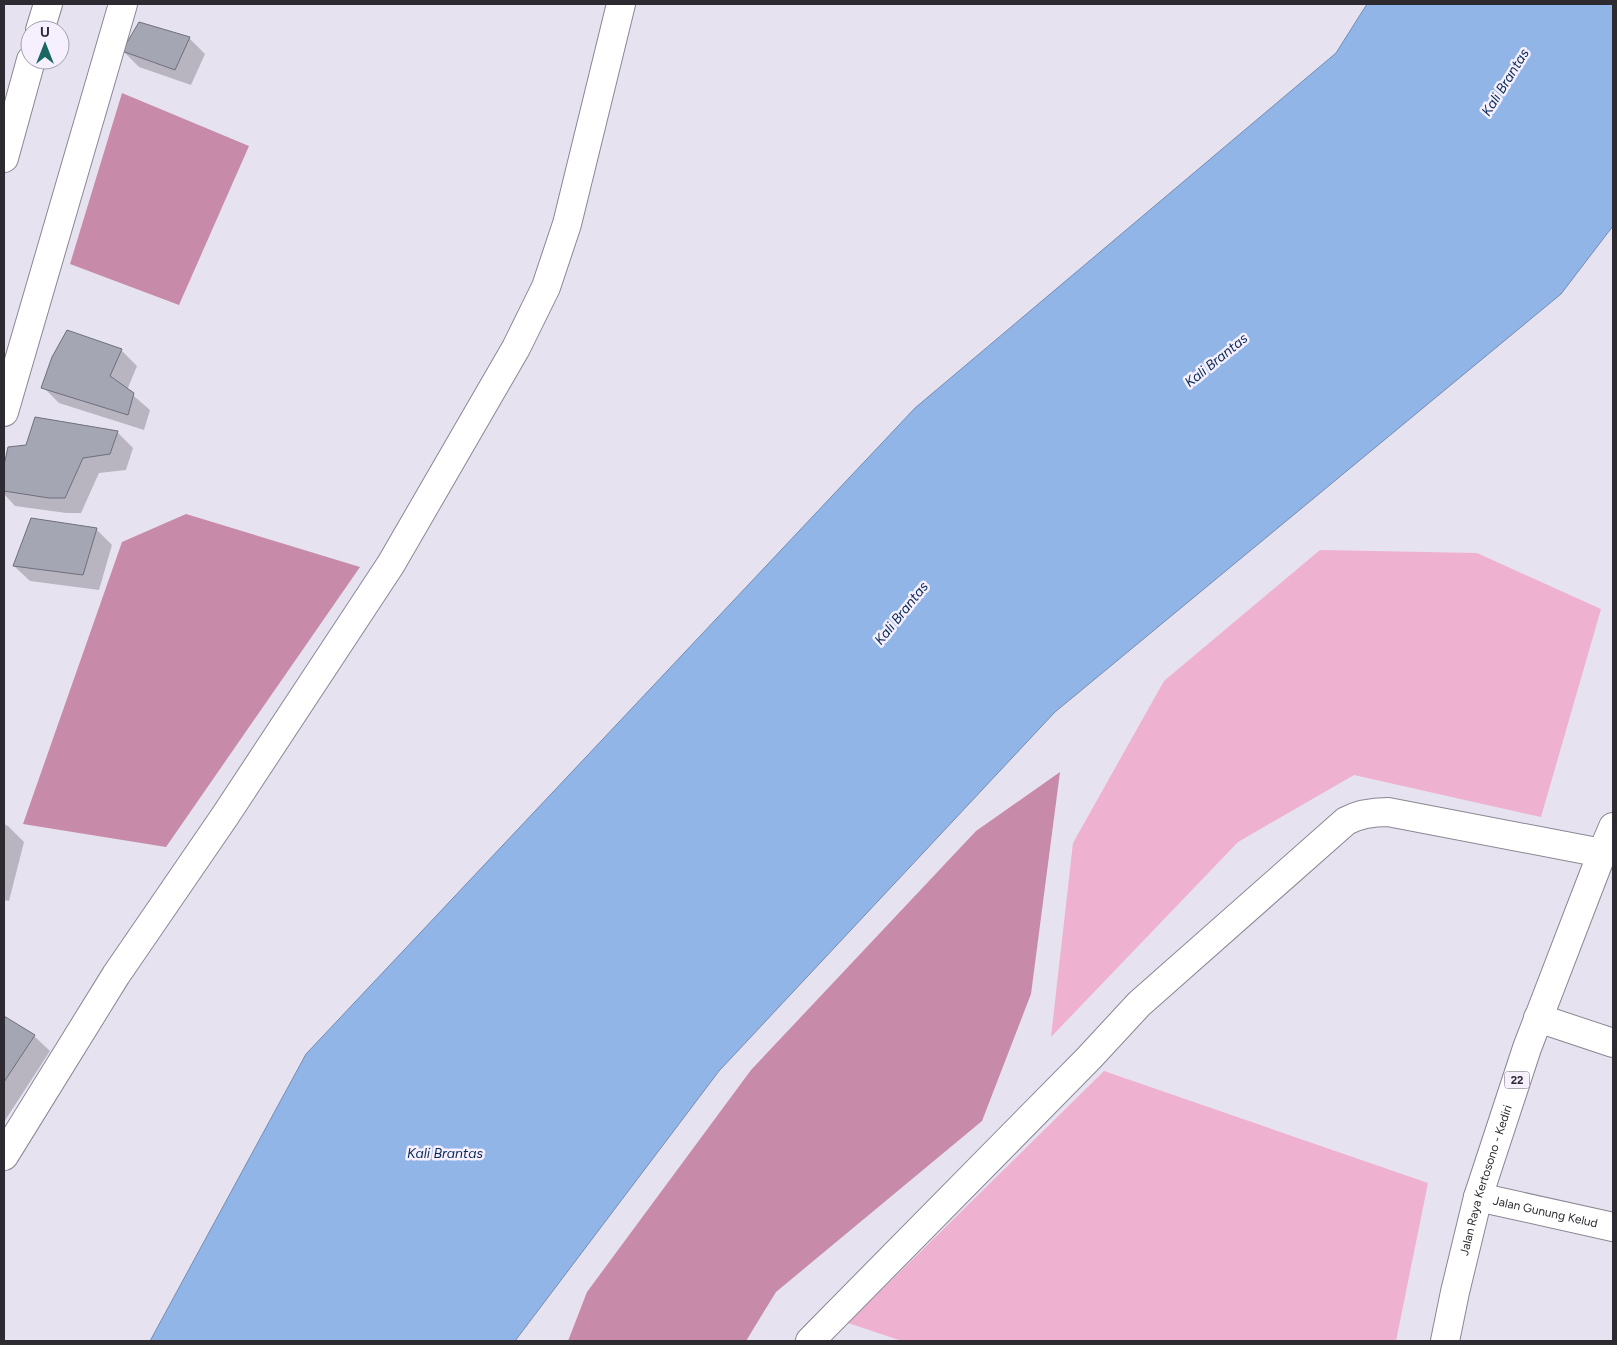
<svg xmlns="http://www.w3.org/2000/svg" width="1617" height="1345" font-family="Figtree,sans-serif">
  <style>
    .green { fill: #eeb1cf }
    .forest { fill: #c78ba9 }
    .water { fill: #92b5e8; stroke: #748cb1 }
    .shadow { fill: #0003 }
    .building { fill: #a4a6b3; stroke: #6e6f7c }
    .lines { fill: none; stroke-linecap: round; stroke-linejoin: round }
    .street-casing { stroke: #8b8693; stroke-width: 30 }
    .highway-casing { stroke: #8b8693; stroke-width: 30 }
    .street { stroke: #fff; stroke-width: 28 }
    .highway { stroke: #fff; stroke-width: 28 }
    .labels { text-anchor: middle; stroke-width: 5; stroke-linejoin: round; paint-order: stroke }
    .shield { fill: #f5effe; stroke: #69666e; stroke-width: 1 }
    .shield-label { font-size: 11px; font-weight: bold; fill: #2d2b31 }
    .street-label { font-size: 12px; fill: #2d2b31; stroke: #f5effe }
    .water-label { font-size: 14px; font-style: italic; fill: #082a57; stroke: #f5effe }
  </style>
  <rect width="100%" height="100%" fill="#e7e2f0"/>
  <g class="green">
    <polygon points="1320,550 1477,553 1601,609 1541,817 1354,775 1238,842 1051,1037 1073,843 1164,681"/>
    <polygon points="1104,1071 1428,1183 1396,1341 902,1341 848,1323"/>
  </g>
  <g class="forest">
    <polygon points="122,93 249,146 179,305 70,264"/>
    <polygon points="186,514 360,567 166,847 23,824 122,542"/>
    <polygon points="1060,772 1031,994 982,1121 776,1292 746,1341 568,1341 587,1292 751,1070 976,831"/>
  </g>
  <polygon class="water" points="1367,4 1613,4 1613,226 1561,294 1055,712 719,1071 515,1341 150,1341 306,1054 915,408 1336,53"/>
  <g class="shadow">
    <polygon points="189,38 205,54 191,85 139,67 123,51"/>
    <polygon points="121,350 137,366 127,390 150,410 144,430 59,403 43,387"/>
    <polygon points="117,432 133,448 126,470 99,473 81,513 66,513 15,506 4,494 4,470 9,448"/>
    <polygon points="96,529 112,545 99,590 30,581 14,566"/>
    <polygon points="4,824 8,826 24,842 9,901 4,900"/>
    <polygon points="4,1018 34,1036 50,1051 4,1122"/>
  </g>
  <g class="building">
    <polygon points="139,22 190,37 175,70 122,51"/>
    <polygon points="67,330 122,349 110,376 134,393 128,415 41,388 52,357"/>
    <polygon points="35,417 118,431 110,454 83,458 65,498 49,498 4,491 4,465 8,447 26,445"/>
    <polygon points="31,518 97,528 83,575 13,566"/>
    <polygon points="4,1016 35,1035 4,1082"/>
  </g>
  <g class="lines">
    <defs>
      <g id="street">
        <polyline points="40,30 48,4"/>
        <polyline points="4,158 31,60"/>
        <polyline points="4,412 123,4"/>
        <polyline points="1538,1018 1613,1043"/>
        <polyline points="4,1156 116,975 225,816 391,564 516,348 546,287 567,224 621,4"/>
        <path id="s1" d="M 1478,1197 L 1613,1227"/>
        <path d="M 810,1341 L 1089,1058 L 1139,1004 L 1346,821 C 1359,814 1373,812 1388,812 L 1602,853"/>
      </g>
      <g id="highway">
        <path id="s2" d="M 1445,1341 L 1455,1292 L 1478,1197 L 1527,1048 L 1602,853 L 1613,827"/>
      </g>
    </defs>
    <use href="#street" class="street-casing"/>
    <use href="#highway" class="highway-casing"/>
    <use href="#street" class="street"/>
    <use href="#highway" class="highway"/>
  </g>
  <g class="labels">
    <rect class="shield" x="1504.5" y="1071.5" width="25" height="17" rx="4"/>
    <g class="shield-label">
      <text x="1517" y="1084">22</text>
    </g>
    <g class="street-label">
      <text dy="4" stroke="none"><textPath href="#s2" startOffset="166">Jalan Raya Kertosono - Kediri</textPath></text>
      <text dy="4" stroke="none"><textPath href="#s1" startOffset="69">Jalan Gunung Kelud</textPath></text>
    </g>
    <g class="water-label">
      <text transform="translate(1505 82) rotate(-58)" y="5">Kali Brantas</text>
      <text transform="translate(1216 360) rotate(-39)" y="5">Kali Brantas</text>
      <text transform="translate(901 613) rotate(-51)" y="5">Kali Brantas</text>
      <text x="445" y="1158">Kali Brantas</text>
    </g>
  </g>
  <rect width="1617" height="1345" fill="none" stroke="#2d2b31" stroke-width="10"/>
  <g transform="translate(45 45)"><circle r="24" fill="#f5effe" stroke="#a5a1ac"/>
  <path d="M0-4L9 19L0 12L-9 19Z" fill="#1a6762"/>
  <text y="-8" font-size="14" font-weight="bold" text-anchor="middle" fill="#2d2b31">U</text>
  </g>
</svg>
